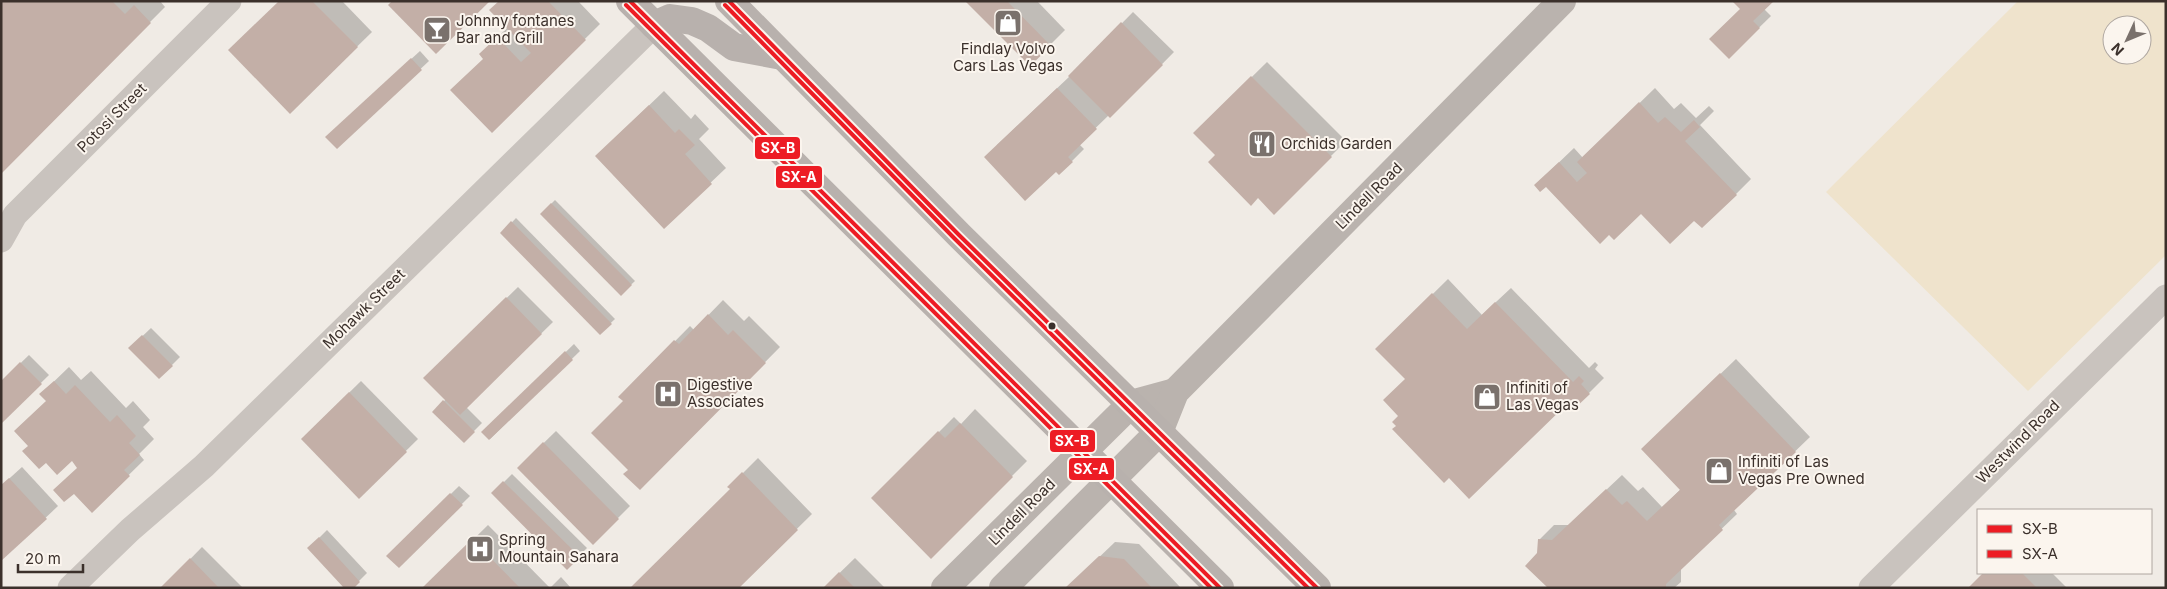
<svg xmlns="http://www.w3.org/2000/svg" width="2167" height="589" font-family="Inter,sans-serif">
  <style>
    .sand { fill: #efe3cc; fill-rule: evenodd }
    .shadow { fill: #0003 }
    .building { fill: #c3afa7 }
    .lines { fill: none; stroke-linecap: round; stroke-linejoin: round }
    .street { stroke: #c9c3be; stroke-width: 25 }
    .secondary { stroke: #bab3ae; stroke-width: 28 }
    .primary { stroke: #b8b1ad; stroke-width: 28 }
    .bus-1-casing { stroke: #fbf5ee; stroke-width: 8 }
    .bus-2-casing { stroke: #fbf5ee; stroke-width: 8 }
    .bus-1 { stroke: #ed1c24; stroke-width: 4 }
    .bus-2 { stroke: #ed1c24; stroke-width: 4 }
    .bus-dot { fill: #3b302b; stroke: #fbf5ee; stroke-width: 2 }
    .labels { text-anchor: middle; stroke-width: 4; stroke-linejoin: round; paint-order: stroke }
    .poi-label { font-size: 15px; fill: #3b302b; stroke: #fbf5ee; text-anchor: start }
    .street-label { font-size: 15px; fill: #3b302b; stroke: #fbf5ee }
    .line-badge { stroke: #fbf5ee; stroke-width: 2 }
    .badge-label { font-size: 14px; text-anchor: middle; font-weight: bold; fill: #fff }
  </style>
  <rect width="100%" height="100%" fill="#f0ebe5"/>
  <path class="sand" d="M 2018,1 L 2166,1 L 2166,255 L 2028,391 L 1826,192 ZM 2112,25 L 2142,25 L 2142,55 L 2112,55 Z"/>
  <g class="shadow">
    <polygon points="1,1 160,1 165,7 2,171"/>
    <polygon points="280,1 342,1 372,32 290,112"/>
    <polygon points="500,1 578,1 600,24 492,131 484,58 481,54 508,27"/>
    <polygon points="967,1 1037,1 1065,30 1030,65"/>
    <polygon points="1741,9 1764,9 1771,16 1729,57"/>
    <polygon points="1133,12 1174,52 1110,117 1109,115 1079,144 1084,149 1072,161 1059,173 997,145 1070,76"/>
    <polygon points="420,51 429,61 337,147 335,129"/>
    <polygon points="1267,62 1346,141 1274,213 1195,133"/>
    <polygon points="1655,88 1674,109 1681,103 1696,118 1709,106 1714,111 1700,125 1751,179 1736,194 1641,212 1551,170 1574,148 1583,158"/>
    <polygon points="664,91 691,119 695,114 709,129 699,139 726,168 664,227 612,141"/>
    <polygon points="555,200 635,281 621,294 541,214"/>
    <polygon points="516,218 615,319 600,333 502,233"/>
    <polygon points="1448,279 1482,315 1511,288 1589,368 1595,362 1598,365 1595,369 1604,378 1574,408 1567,402 1397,426 1406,379 1377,349"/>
    <polygon points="518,287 553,322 466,407 482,423 464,441 434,412 446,399 425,378"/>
    <polygon points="723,300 744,321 749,316 780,347 640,489 629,470 625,401 620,397 690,326 694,330"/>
    <polygon points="151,328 180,357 159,378 130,348"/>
    <polygon points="574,344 580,351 490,439 483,432"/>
    <polygon points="29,355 49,375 1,422 1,382"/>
    <polygon points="1736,359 1810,437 1734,510 1737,514 1681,568 1681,582 1674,588 1550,588 1539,554 1539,540 1554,525 1569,525 1622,475 1638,491 1643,487 1662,507 1681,489 1658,434"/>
    <polygon points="69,367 81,380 91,371 126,408 133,401 150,420 143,427 154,439 139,454 144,460 92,511 78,467 72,460 30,445 47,401 41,394"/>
    <polygon points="361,381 418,439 359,497 302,439"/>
    <polygon points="975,409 1027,461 931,557 873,498 954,417 961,424"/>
    <polygon points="556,431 630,506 593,543 518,468"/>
    <polygon points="758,458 812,514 737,588 731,489 729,487"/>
    <polygon points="22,467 58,506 1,560 1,486"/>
    <polygon points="512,474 587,548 567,568 493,493"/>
    <polygon points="459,486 470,496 399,566 388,556"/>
    <polygon points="488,525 550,588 561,577 571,588 424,588"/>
    <polygon points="327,530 367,573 352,588 309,548"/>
    <polygon points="1115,542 1139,544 1181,588 1067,588"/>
    <polygon points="202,547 243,588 162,588"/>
    <polygon points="855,558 885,588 824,588"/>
    <polygon points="1984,573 2052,573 2067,588 1969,588"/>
  </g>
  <g class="building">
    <polygon points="1,1 112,1 125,14 134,5 151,23 1,174"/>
    <polygon points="279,1 312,1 358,47 290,114 228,50"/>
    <polygon points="392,1 490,1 436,54 388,5"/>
    <polygon points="499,1 548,1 586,40 492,133 450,90 483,59 479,54 497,37 521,62 531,53 489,10"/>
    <polygon points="965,1 1007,1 1051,46 1030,66"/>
    <polygon points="1732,1 1774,1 1753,21 1760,28 1729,59 1709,39 1740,9"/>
    <polygon points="1121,22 1163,65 1110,118 1068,76"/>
    <polygon points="411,58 422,70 337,149 325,137"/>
    <polygon points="1251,76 1332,157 1274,215 1258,198 1251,206 1208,162 1215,155 1193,133"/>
    <polygon points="1057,88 1097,129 1068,157 1073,162 1059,175 1056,172 1025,201 984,157"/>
    <polygon points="1639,102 1658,123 1665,117 1681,132 1694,120 1700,127 1685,141 1737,195 1702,228 1694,221 1670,244 1641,214 1614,240 1609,235 1600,244 1546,187 1540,192 1534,185 1559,162 1577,182 1587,173 1577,162"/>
    <polygon points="649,105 675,133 679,129 695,145 685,154 712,184 664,229 595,156"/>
    <polygon points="551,203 632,285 621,296 540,214"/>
    <polygon points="511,221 612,324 600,335 500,233"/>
    <polygon points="1432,293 1467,329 1495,302 1573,382 1579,376 1584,381 1581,384 1590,394 1573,410 1567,404 1469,499 1449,478 1444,483 1392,429 1396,426 1392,422 1398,416 1383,400 1405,379 1375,349"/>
    <polygon points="506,297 542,334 460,415 423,378"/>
    <polygon points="708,314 728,335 733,330 766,363 640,490 623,474 628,470 591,433 623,401 618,397 674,340 679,344"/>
    <polygon points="142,335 173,366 159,379 128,348"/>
    <polygon points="565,351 573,360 489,440 481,432"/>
    <polygon points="20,362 42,384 1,424 1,381"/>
    <polygon points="1720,373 1796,452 1719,525 1723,530 1666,584 1666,588 1548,588 1525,566 1537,553 1538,539 1552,540 1606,489 1622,505 1627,501 1647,521 1680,490 1641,449"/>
    <polygon points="54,381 66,394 75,385 110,422 117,415 136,436 129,443 140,455 124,470 130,476 92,513 74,494 64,502 53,490 77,468 72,461 57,475 46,463 39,469 22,451 28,446 14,431 46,401 39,394"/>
    <polygon points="349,392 407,452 359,499 301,439"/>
    <polygon points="443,400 475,432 464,443 432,412"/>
    <polygon points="960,423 1013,477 931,559 871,498 938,431 945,438"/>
    <polygon points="543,442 619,519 593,545 517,468"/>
    <polygon points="742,472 798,530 739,588 630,588 730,489 727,487"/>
    <polygon points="9,478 47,519 1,561 1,485"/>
    <polygon points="503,481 580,557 567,570 491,493"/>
    <polygon points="450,493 463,505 399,568 386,556"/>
    <polygon points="319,537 360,582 354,588 344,588 307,548"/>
    <polygon points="472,539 520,588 422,588"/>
    <polygon points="1099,556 1124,559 1152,588 1065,588"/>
    <polygon points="190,558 219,588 160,588"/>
    <polygon points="839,572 855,588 823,588"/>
    <polygon points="1983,573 2022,573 2037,588 1968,588"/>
  </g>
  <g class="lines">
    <g class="street">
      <polyline points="1,240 15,215 229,1"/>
      <polyline points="70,588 130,530 204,466 654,25"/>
      <polyline points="1871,588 2166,297"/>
    </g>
    <g class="secondary">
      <polyline points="945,588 1131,404 1175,392"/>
      <polyline points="1003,588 1159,432 1175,392 1562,1"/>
    </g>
    <g class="primary">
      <polyline points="630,1 1220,588"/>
      <polyline points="729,1 959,235 1317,588"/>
      <polyline points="654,25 670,18 692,21 708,28 734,47 782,56"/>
    </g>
    <defs>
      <g id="bus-1">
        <polyline points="630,1 1220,588"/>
        <polyline points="729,1 959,235 1317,588"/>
      </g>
      <g id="bus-2">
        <polyline points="626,5 1211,588"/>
        <polyline points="725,5 955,239 1308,588"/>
      </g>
    </defs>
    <use href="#bus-1" class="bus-1-casing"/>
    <use href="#bus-2" class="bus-2-casing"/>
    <use href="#bus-1" class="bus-1"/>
    <use href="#bus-2" class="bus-2"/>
  </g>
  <defs>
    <symbol id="shop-square" viewBox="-11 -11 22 22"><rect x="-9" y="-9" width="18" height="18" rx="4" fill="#7a716c" stroke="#fbf5ee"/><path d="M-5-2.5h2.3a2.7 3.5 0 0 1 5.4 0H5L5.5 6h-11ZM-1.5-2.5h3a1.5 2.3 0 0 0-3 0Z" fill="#fff"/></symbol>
    <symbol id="bar-square" viewBox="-11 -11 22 22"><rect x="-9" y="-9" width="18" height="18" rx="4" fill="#7a716c" stroke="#fbf5ee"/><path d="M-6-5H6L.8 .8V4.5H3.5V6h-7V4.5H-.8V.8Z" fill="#fff"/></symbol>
    <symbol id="restaurant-square" viewBox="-11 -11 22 22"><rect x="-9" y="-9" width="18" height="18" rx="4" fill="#7a716c" stroke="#fbf5ee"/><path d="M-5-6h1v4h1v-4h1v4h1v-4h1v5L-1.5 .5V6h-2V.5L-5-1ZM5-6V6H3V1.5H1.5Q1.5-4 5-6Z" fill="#fff"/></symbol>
    <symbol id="hospital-square" viewBox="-11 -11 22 22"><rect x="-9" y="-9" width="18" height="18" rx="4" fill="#7a716c" stroke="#fbf5ee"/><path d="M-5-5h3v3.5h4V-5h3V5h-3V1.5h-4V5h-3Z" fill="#fff"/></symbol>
  </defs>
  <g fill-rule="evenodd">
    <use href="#shop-square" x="992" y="7" width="32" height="32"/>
    <use href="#bar-square" x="421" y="14" width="32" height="32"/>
    <use href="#restaurant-square" x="1246" y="128" width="32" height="32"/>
    <use href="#hospital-square" x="652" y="378" width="32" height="32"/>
    <use href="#shop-square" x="1471" y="381" width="32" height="32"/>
    <use href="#shop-square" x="1703" y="455" width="32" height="32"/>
    <use href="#hospital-square" x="464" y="533" width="32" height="32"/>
  </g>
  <circle class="bus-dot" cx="1052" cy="326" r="4.5"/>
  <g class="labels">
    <g class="poi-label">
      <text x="456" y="26">Johnny fontanes<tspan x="456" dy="17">Bar and Grill</tspan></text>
      <text x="1008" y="54" text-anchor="middle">Findlay Volvo<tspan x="1008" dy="17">Cars Las Vegas</tspan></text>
      <text x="1281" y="149">Orchids Garden</text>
      <text x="687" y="390">Digestive<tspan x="687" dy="17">Associates</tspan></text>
      <text x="1506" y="393">Infiniti of<tspan x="1506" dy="17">Las Vegas</tspan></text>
      <text x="1738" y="467">Infiniti of Las<tspan x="1738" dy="17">Vegas Pre Owned</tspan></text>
      <text x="499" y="545">Spring<tspan x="499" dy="17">Mountain Sahara</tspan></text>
    </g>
    <g class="street-label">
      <text transform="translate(112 118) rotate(-45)" y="5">Potosi Street</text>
      <text transform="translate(1369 196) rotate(-45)" y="5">Lindell Road</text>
      <text transform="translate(364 309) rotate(-44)" y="5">Mohawk Street</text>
      <text transform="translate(2018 442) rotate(-45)" y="5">Westwind Road</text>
      <text transform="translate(1022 512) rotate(-45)" y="5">Lindell Road</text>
    </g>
  </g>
  <g class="line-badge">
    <rect x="754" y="136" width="47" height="24" rx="5" fill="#ed1c24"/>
    <rect x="775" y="165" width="48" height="24" rx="5" fill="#ed1c24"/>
    <rect x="1049" y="429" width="47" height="24" rx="5" fill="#ed1c24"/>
    <rect x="1068" y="457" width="47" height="24" rx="5" fill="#ed1c24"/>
  </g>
  <g class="badge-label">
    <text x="778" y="153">SX-B</text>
    <text x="799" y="182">SX-A</text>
    <text x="1072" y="446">SX-B</text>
    <text x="1091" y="474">SX-A</text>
  </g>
  <rect width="2167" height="589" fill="none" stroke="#3b302b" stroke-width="5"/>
  <rect x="1977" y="509" width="175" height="65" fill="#fbf5ee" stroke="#aea6a0"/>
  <rect x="1987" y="525" width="25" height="8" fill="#ed1c24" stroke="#aea6a0"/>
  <text x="2022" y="534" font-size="15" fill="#3b302b">SX-B</text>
  <rect x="1987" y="550" width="25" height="8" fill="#ed1c24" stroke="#aea6a0"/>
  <text x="2022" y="559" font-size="15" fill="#3b302b">SX-A</text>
  <g transform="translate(2127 40) rotate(226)"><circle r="24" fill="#fbf5ee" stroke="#aea6a0"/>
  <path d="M0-4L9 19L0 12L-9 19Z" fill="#7a716c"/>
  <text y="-8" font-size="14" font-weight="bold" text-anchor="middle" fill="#3b302b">N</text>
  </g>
  <path d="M18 564v8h65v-8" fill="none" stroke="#3b302b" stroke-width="2.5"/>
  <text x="25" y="564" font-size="15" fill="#3b302b" stroke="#fbf5ee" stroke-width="4" paint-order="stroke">20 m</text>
</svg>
